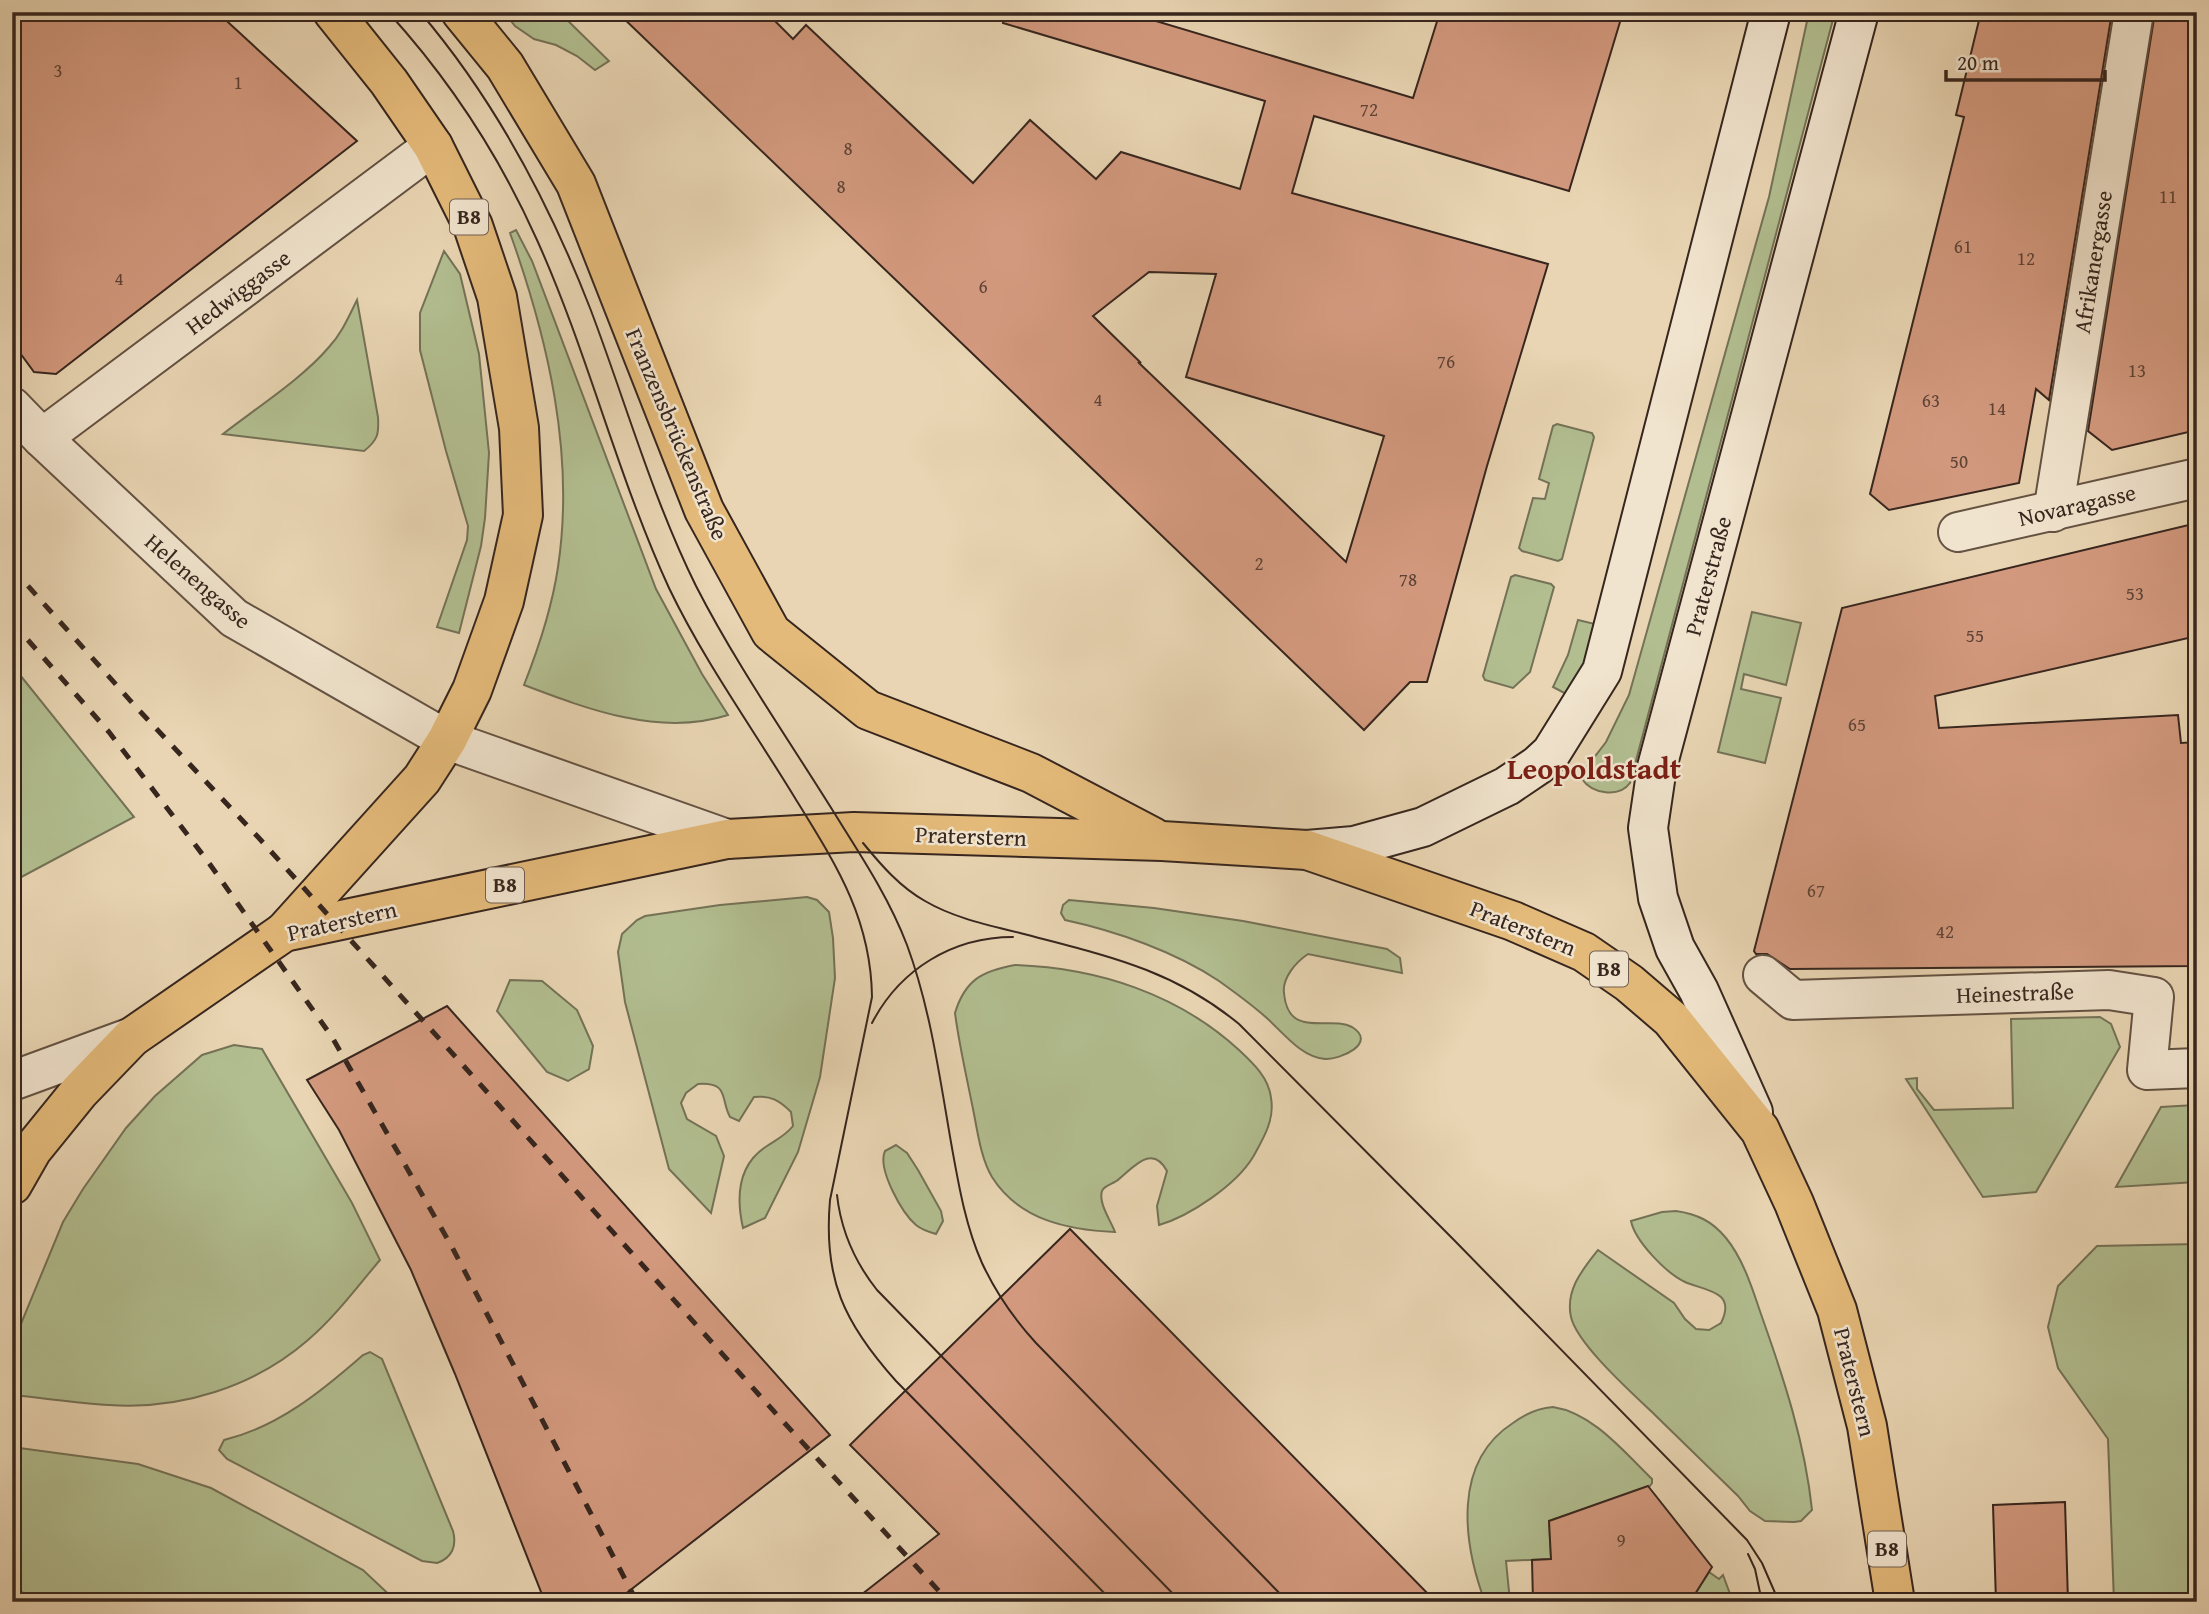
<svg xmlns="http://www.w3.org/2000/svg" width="2209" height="1614" font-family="'Gentium Book Plus',serif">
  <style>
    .green { fill: #b2be90; stroke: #747257; stroke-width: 2 }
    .building { fill: #d3997e; stroke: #37261e; stroke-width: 2; fill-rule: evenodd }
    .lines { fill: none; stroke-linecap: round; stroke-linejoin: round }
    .pedestrian-casing { stroke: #645243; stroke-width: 42 }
    .minor-casing { stroke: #645243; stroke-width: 42 }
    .secondary-casing { stroke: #37261e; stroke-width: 42 }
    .primary-casing { stroke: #37261e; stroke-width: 42 }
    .pedestrian { stroke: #f1e4ce; stroke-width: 38 }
    .minor { stroke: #f1e4ce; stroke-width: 38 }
    .secondary { stroke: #f1e4ce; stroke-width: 38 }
    .primary { stroke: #e4ba7a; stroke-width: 38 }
    .tram { stroke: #37261e; stroke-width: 2 }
    .rail { stroke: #37261e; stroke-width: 5; stroke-dasharray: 12 12; stroke-linecap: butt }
    .labels { text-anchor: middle; stroke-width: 5; stroke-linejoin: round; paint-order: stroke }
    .number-label { font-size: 19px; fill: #5e4336 }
    .shield { fill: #f1e4ce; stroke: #6f5f53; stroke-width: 2 }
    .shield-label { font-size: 21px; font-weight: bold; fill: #37261e }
    .street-label { font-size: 23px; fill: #37261e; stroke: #f1e4ce }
    .district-label { font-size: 30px; font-weight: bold; fill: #7a1f14; stroke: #f1e4ce }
  </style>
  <rect width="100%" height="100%" fill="#e9d5b3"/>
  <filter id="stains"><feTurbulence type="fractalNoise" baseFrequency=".00286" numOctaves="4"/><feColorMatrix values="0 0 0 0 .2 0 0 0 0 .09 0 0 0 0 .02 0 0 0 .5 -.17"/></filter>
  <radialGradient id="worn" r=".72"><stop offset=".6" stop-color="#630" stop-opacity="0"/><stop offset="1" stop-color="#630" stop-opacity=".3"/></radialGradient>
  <g class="green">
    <polygon points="504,12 559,12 609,61 595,70 577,56 556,45 534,39 515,26"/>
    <path d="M 1809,12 L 1835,12 L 1630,783 C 1619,798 1592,794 1582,779 L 1583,772 L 1606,742 L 1629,695 L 1769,197 Z"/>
    <path d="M 516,230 L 532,261 L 656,589 L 702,674 L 728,715 C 660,737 587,709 524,685 C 539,647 552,608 558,567 C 575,454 548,339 510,233 Z"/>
    <polygon points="444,251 460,274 479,354 489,453 485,518 481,546 459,633 437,627 467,540 468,526 446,451 420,350 420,313"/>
    <path d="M 357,300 L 378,417 C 379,434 378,440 364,451 L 223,434 C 256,408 302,379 329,347 C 342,333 349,316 357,300 Z"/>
    <polygon points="1557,424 1592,433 1594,437 1562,559 1558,561 1522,551 1519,548 1533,498 1545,499 1549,483 1539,479 1553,426"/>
    <polygon points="1515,575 1551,584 1554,587 1530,672 1513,688 1485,680 1483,676 1511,577"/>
    <polygon points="1752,612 1801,623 1786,685 1744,674 1741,689 1781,698 1765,763 1718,752"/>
    <polygon points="1578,620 1595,624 1597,631 1572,697 1553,687 1568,655"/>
    <polygon points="12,665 134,817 12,882"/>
    <path d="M 807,897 L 817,900 L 829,912 L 833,938 L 835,978 L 820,1077 L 798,1152 L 765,1218 L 743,1228 C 736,1197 737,1165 767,1146 C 777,1139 785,1136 793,1126 L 791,1112 C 780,1101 771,1095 754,1097 L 739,1121 L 730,1117 C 720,1099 730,1082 698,1084 L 686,1093 L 681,1103 L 687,1119 L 716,1136 L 724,1156 L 711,1213 L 669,1169 L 625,1002 L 618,952 L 622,934 L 637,920 L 645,916 L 720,905 Z"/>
    <path d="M 1069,900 L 1154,908 L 1243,921 L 1387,949 L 1400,958 L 1402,973 L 1308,954 C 1296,962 1282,978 1284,993 C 1288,1040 1330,1015 1352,1027 C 1378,1043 1340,1060 1325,1059 C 1299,1057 1281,1029 1261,1013 C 1248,1002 1233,991 1219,981 C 1176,952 1116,931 1065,920 L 1061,913 L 1063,905 Z"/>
    <path d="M 1015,965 C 1098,968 1178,994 1239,1050 C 1253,1063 1269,1078 1271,1098 C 1275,1120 1263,1139 1253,1157 C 1236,1185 1190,1216 1159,1225 L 1157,1206 L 1167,1171 C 1152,1143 1133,1168 1119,1179 C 1114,1184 1104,1185 1102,1191 C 1098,1203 1111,1221 1115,1232 C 1068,1230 1019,1220 992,1177 C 980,1157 977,1127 972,1104 C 966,1074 959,1044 955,1013 C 965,980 982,971 1015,965 Z"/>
    <polygon points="510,980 542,981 577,1010 593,1046 589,1069 568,1081 547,1072 497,1011"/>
    <polygon points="2100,1017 2111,1024 2120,1047 2036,1192 1983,1197 1906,1079 1917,1078 1917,1089 1934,1110 2013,1108 2011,1019"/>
    <path d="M 234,1045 L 262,1049 L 352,1203 L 380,1260 C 357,1287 335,1317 308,1340 C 254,1387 180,1410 109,1405 C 76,1403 44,1398 12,1395 L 12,1354 L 18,1331 L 63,1222 L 83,1189 L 126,1128 L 155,1096 L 202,1055 Z"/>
    <polygon points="2195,1105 2196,1182 2116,1187 2161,1107"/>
    <path d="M 896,1145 L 907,1153 L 918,1170 L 941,1211 L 943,1221 L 936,1234 C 929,1232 922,1230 916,1225 C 902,1213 877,1169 885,1151 Z"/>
    <path d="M 1676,1211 C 1697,1214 1712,1221 1726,1238 C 1744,1260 1753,1291 1762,1317 C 1784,1379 1805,1443 1812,1510 L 1801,1521 L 1794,1522 L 1765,1521 L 1750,1511 L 1738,1496 C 1710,1469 1682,1441 1654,1414 C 1632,1393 1577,1344 1571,1317 C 1565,1290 1583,1269 1598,1250 L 1674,1303 L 1685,1319 L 1696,1329 L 1709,1330 L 1721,1323 C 1725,1315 1728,1304 1721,1297 C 1712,1289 1696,1287 1685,1282 C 1666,1273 1635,1241 1631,1221 L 1662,1212 Z"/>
    <polygon points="2197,1244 2196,1602 2114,1602 2108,1439 2058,1368 2048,1327 2058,1286 2097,1246"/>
    <path d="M 370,1352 L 382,1359 L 453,1531 C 457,1546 452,1558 437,1563 L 422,1561 L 227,1459 L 219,1450 L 224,1440 C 278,1427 322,1391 363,1355 Z"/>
    <path d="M 1553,1407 C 1593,1413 1624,1452 1652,1479 L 1652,1483 L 1650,1486 L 1549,1521 L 1551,1559 L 1506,1561 L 1510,1602 L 1485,1602 C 1463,1543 1452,1462 1513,1423 C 1525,1414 1538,1408 1553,1407 Z"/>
    <polygon points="12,1447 138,1464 211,1488 363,1570 397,1602 33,1602 12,1583"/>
    <polygon points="1709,1572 1719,1579 1723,1575 1733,1602 1690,1602"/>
  </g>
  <g class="building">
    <polygon points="12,12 217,12 357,141 56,374 34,372 12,342"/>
    <path d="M 617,12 L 766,12 L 793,39 L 806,25 L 973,183 L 1030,120 L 1096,179 L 1121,152 L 1240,189 L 1265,101 L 1003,23 L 1005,12 L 1126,12 L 1413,98 L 1440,12 L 1623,12 L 1569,191 L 1314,116 L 1292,193 L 1548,264 L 1487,466 L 1427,682 L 1410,682 L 1364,730 ZM 1149,272 L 1216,274 L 1186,377 L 1384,436 L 1346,562 L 1138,362 L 1141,363 L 1093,316 Z"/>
    <polygon points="1981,12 2112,12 2049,400 2036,389 2019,483 1889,510 1870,494 1964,117 1956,115"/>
    <polygon points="2155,12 2197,12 2197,430 2112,450 2088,431"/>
    <polygon points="2197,523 2197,636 1935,696 1939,728 2178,715 2181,743 2197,742 2197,966 1790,969 1767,954 1756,954 1754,951 1842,608"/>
    <polygon points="447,1006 830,1435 615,1602 545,1602 455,1374 411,1270 339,1130 307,1080"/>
    <polygon points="1070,1229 1436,1602 852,1602 939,1534 850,1445"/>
    <polygon points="1648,1486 1712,1567 1690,1602 1533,1602 1532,1560 1551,1559 1549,1521"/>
    <polygon points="2065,1502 2068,1602 1996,1602 1993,1505"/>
  </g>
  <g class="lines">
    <defs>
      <polyline id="pedestrian" points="1763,975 1793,1000 2109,990 2154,997 2147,1070 2197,1068"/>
      <g id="minor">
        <polyline points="12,407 42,438 234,618 447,740 727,839"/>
        <polyline points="42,438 433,146"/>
        <polyline points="2053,512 2134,12"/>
        <polyline points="1958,532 2197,478"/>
        <polyline points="12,1081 132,1037"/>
      </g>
      <g id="secondary">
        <polyline points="1307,850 1354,846 1423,827 1507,786 1538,765 1551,753 1602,671 1771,12"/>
        <polyline points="1753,1112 1699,991 1675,948 1658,898 1648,828 1657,767 1859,12"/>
      </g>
      <g id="primary">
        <polyline points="461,12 505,66 576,184 704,510 771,632 868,710 1031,773 1153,837"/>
        <polyline points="284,932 422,779 447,740 472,690 504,601 523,515 519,428 497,297 473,226 433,146 389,82 333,12"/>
        <polyline points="12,1185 32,1150 79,1092 132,1037 284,932 727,839 854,832 1162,841 1307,850 1513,921 1584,952 1629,983 1671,1019 1760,1130 1794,1203 1837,1310 1867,1426 1895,1602"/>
      </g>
    </defs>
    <use href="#pedestrian" class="pedestrian-casing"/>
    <use href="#minor" class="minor-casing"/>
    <use href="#secondary" class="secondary-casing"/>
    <use href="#primary" class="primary-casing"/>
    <use href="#pedestrian" class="pedestrian"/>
    <use href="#minor" class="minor"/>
    <use href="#secondary" class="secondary"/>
    <use href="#primary" class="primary"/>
    <g class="tram">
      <path d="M 388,12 C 449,79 500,157 537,240 C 588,353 617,475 669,588 C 704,661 753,729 795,798 C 835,863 871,917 872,997 L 830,1200 C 823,1279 844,1323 896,1381 L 1113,1602"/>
      <path d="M 420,12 C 495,100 548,200 590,308 C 625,400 652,497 696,586 C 739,670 794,747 843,827 C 867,865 891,903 907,945 C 931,1010 940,1080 952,1148 C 959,1187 966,1227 982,1263 C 996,1293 1014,1319 1036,1343 L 1288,1602"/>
      <path d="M 863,843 C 881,865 900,887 925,901 C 954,918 988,925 1020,933 C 1103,955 1171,968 1239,1024 L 1454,1240 L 1747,1540 L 1762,1563 L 1779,1602"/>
      <path d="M 872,1023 C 900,969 953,937 1013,937"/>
      <path d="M 837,1195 C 841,1231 854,1261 877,1290 L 1181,1602"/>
      <polyline points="1748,1554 1755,1569 1762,1602"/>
    </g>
    <g class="rail">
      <polyline points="12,568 136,707 258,837 779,1417 949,1602"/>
      <polyline points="12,622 109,732 209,863 332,1037 452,1247 637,1602"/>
    </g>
  </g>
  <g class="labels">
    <g class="number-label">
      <text x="58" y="77">3</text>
      <text x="238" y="89">1</text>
      <text x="1369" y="116">72</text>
      <text x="848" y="155">8</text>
      <text x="841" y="193">8</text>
      <text x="2168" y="203">11</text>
      <text x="1963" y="253">61</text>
      <text x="2026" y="265">12</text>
      <text x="119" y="285">4</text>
      <text x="983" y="293">6</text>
      <text x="1446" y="368">76</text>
      <text x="2137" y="377">13</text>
      <text x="1098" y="406">4</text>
      <text x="1931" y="407">63</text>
      <text x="1997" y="415">14</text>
      <text x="1959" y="468">50</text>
      <text x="1259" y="570">2</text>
      <text x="1408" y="586">78</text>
      <text x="2135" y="600">53</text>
      <text x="1975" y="642">55</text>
      <text x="1857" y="731">65</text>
      <text x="1816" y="897">67</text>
      <text x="1945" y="938">42</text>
      <text x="1621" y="1547">9</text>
    </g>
    <g class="shield">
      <rect x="450" y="199.5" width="38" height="35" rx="5"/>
      <rect x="486" y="867.5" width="38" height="35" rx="5"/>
      <rect x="1590" y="951.5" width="38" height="35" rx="5"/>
      <rect x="1868" y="1531.5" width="38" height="35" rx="5"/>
    </g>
    <g class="shield-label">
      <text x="469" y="224">B8</text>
      <text x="505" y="892">B8</text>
      <text x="1609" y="976">B8</text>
      <text x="1887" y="1556">B8</text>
    </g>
    <g class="street-label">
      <text transform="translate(2093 262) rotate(-81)" y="8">Afrikanergasse</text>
      <text transform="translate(238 292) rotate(-37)" y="8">Hedwiggasse</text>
      <text transform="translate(677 434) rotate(67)" y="8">Franzensbrückenstraße</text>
      <text transform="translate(2077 505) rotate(-13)" y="8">Novaragasse</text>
      <text transform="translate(1708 576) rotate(-75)" y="8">Praterstraße</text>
      <text transform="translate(198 581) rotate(41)" y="8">Helenengasse</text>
      <text transform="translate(971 836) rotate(2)" y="8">Praterstern</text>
      <text transform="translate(342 921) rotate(-13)" y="8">Praterstern</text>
      <text transform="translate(1523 928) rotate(22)" y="8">Praterstern</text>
      <text transform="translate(2015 993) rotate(-2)" y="8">Heinestraße</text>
      <text transform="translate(1855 1382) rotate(76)" y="8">Praterstern</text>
    </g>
    <g class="district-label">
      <text x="1594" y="779">Leopoldstadt</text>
    </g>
  </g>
  <rect width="2209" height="1614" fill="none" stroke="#e9d5b3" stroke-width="42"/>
  <rect x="14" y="14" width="2181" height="1586" fill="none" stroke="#37261e" stroke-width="3.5"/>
  <rect x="21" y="21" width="2167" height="1572" fill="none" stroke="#37261e" stroke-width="2"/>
  <path d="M1946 70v10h159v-10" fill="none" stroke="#37261e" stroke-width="3.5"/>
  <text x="1957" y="70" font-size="21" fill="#37261e" stroke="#f1e4ce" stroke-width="5" paint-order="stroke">20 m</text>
  <rect width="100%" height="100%" filter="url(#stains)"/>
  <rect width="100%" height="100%" fill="url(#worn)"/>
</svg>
